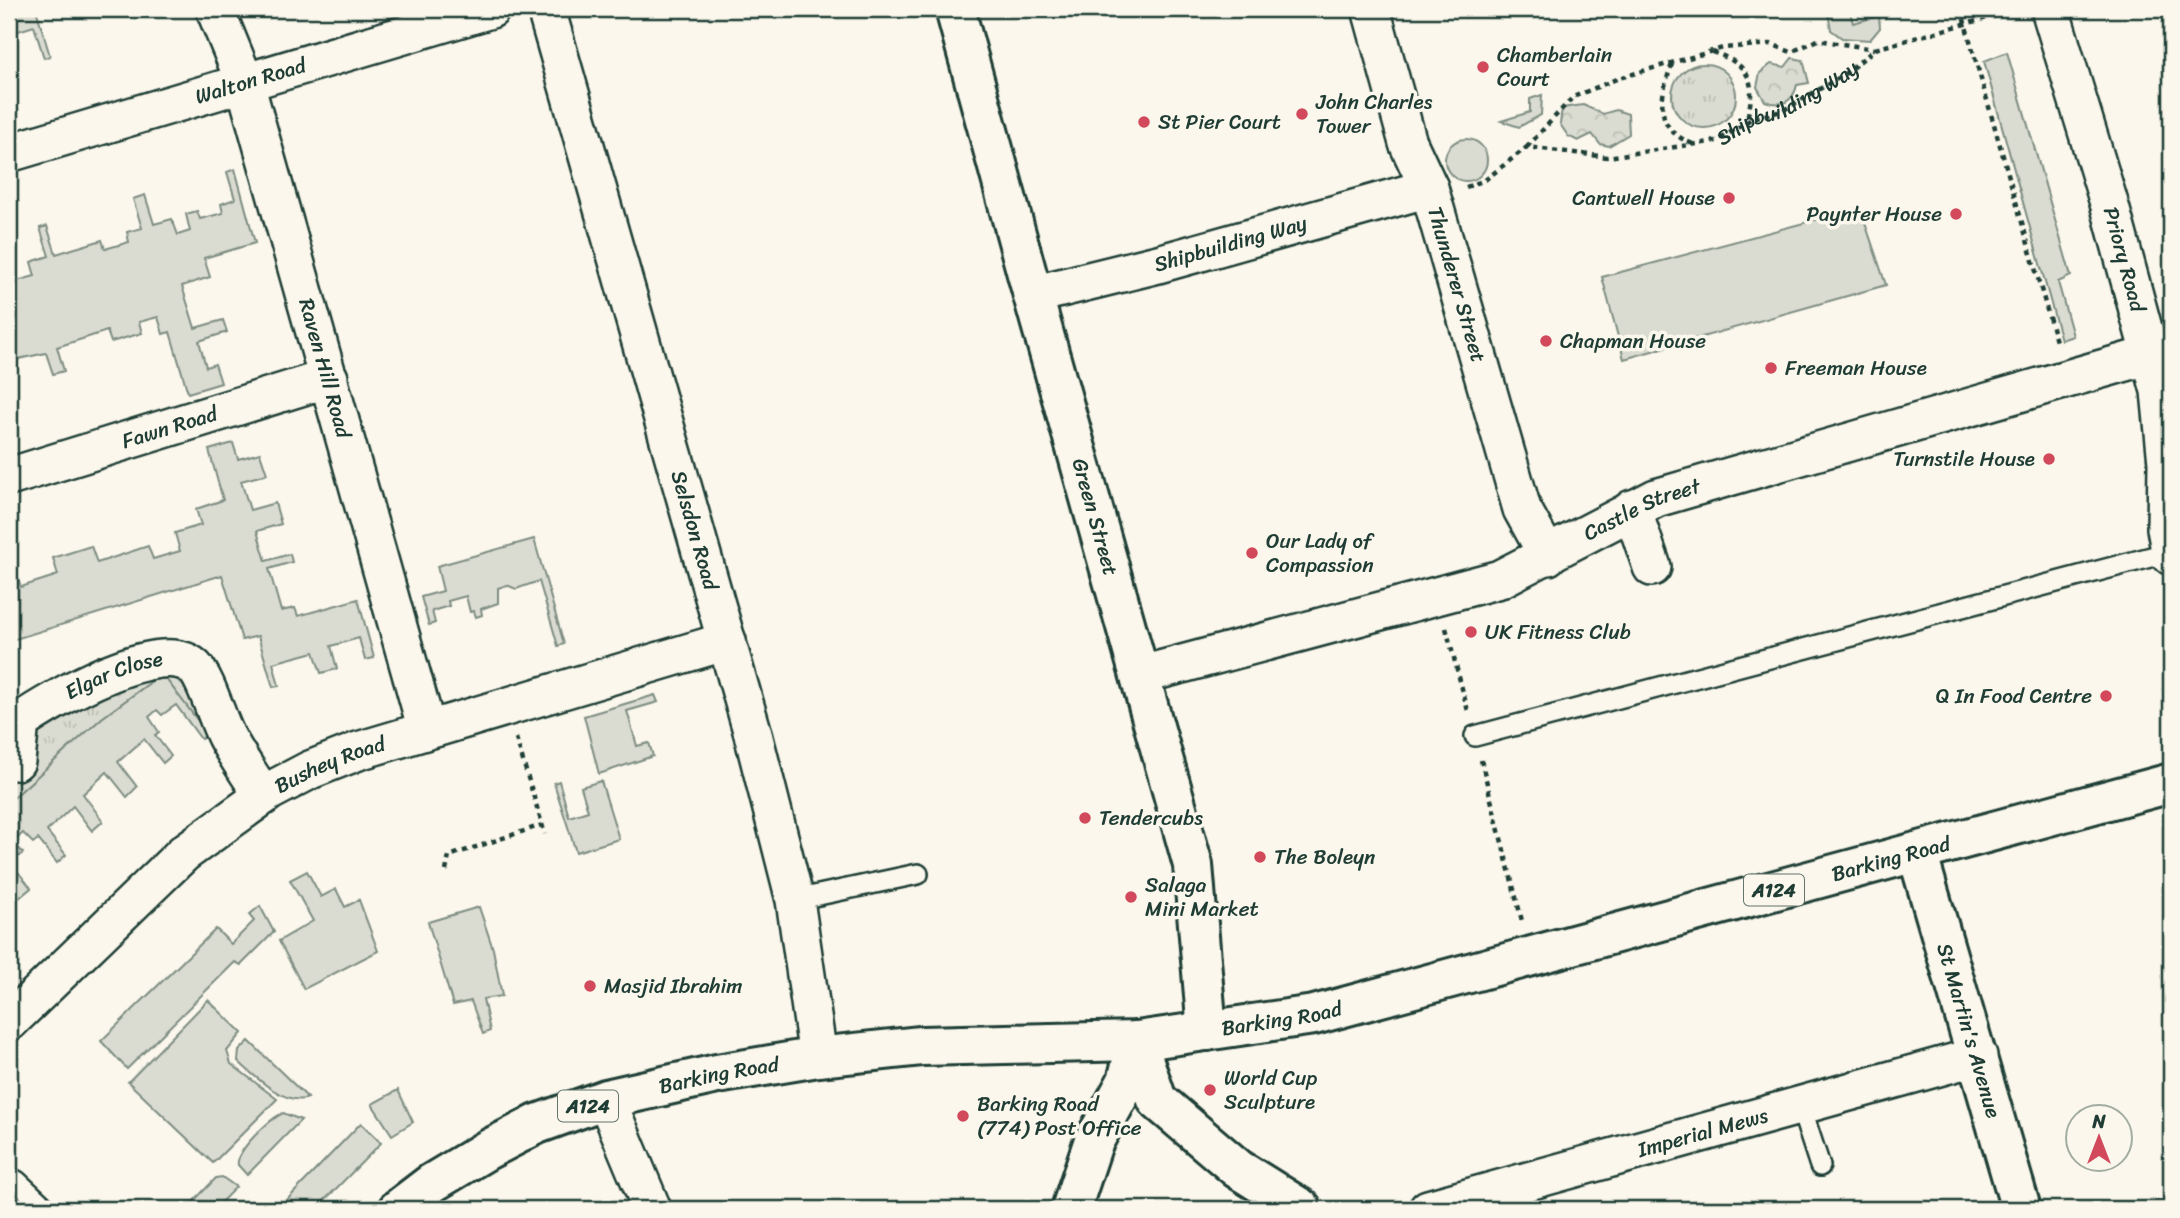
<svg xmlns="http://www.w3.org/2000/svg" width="2180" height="1218" font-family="Sriracha,sans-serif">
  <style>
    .grass { fill: url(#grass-tufts); stroke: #7d8c82; stroke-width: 2 }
    .park { fill: url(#park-crowns); stroke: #7d8c82; stroke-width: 2 }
    .garden { fill: #dbdcd1; stroke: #7d8c82; stroke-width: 2 }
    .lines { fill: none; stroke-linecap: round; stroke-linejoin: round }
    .lane-casing { stroke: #1f3d34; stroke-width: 24 }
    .street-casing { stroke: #1f3d34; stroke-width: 42 }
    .secondary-casing { stroke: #1f3d34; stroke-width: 44 }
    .primary-casing { stroke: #1f3d34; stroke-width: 44 }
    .path { stroke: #1f3d34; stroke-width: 4.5; stroke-dasharray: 5 5; stroke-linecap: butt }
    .lane { stroke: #fbf7ec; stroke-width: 19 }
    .street { stroke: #fbf7ec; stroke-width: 37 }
    .secondary { stroke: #fbf7ec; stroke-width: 38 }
    .primary { stroke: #fbf7ec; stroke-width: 38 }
    .poi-dot { fill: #d1495b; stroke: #fbf7ec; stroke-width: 2.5 }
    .labels { text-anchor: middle; stroke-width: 7; stroke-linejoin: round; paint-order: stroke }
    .shield { fill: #fbf7ec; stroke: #61756b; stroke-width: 2 }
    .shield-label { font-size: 19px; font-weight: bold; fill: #1f3d34 }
    .poi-label { font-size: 21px; fill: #1f3d34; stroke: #fbf7ec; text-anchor: start }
    .street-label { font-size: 21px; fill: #1f3d34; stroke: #fbf7ec }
  </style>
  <defs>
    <pattern id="grass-tufts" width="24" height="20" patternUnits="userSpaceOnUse" patternTransform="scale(1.75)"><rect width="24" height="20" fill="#dbdcd1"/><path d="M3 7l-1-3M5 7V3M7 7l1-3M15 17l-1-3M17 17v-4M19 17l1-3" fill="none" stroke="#bcbeb4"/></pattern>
    <pattern id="park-crowns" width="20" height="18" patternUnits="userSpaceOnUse" patternTransform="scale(1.75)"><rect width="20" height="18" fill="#dbdcd1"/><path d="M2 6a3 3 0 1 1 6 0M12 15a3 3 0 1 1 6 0" fill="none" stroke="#bcbeb4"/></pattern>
  </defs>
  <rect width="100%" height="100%" fill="#fbf7ec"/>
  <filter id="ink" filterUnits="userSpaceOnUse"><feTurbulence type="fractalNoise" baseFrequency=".0143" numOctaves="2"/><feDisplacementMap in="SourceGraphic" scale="14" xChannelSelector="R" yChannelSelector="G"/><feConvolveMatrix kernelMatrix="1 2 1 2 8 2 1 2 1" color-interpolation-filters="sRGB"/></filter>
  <g filter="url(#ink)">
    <g class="grass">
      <circle cx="1704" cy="96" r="32"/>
      <polygon points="157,667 185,679 208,734 162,674 102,718 9,802 9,773 31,731"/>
    </g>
    <g class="park">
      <path d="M 1792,58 L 1803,60 L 1809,83 L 1797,85 C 1793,103 1781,107 1765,101 L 1757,87 L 1760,73 L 1771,64 L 1785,67 Z"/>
      <polygon points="1583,105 1603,114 1616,110 1628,114 1629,134 1609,146 1600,144 1592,134 1578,141 1568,136 1560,124 1562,108"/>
    </g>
    <g class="garden">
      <polygon points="9,9 36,9 50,56 44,58 34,26 9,34"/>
      <polygon points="1849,9 1853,23 1879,16 1880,28 1870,40 1842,38 1831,30 1828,13"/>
      <polygon points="2007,52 2071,276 2058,282 2073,336 2061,340 1984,61"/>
      <polygon points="1542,95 1541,115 1519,127 1501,121 1530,112 1530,99"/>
      <circle cx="1466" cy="160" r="21"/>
      <polygon points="235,169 255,243 204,258 210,277 182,286 195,328 223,320 227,332 199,341 206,367 215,364 221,383 188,393 170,332 163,334 158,317 139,322 142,333 111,342 107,331 57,347 64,371 53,374 46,353 9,361 9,283 35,276 31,262 49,256 40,228 47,226 56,254 102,240 105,249 129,242 127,232 142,228 133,199 145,195 154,224 172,219 178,235 190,231 186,214 197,211 200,219 223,213 221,204 235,199 227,172"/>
      <polygon points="1860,208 1886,285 1624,359 1602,277"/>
      <polygon points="233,443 238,459 260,453 267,474 241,481 250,510 275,503 281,524 257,531 266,561 290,554 292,562 269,569 281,611 295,608 298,616 358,599 374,658 365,660 359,638 331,646 337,669 321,673 314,652 273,663 279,686 273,687 258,636 242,640 222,575 9,641 9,584 19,581 21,587 58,575 53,558 91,546 97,563 148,546 153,559 180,551 175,533 201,525 196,509 223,500 209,450"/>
      <polygon points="534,539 564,644 558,646 539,581 516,589 507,585 498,588 498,603 481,609 482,615 476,617 474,611 470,612 466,596 448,601 449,606 432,611 435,623 429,625 421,597 443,591 437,566"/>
      <polygon points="162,674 208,734 201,739 176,705 162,715 157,710 149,717 159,732 155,735 171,756 163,763 144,739 118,762 137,787 127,797 107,772 83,794 103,821 92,831 73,806 47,831 66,855 57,863 38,839 33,843 23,833 13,842 23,853 11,863 31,888 19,898 9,885 9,802 102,718"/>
      <polygon points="655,695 658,702 627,711 637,746 649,743 653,756 599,774 584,716"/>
      <polygon points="559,781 569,817 588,811 581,787 601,781 619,839 576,852 554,783"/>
      <polygon points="307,871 321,897 336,889 345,907 359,900 378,951 304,989 279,941 313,921 290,880"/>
      <polygon points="260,906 274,932 241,965 235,962 127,1069 101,1041 216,929 231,944 254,921 249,915"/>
      <polygon points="479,907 493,949 502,996 483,999 490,1031 483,1034 471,1001 453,1005 428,922"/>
      <polygon points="208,1000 242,1033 227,1051 231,1064 277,1099 213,1163 128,1082"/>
      <path d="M 249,1041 L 308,1098 C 286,1107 254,1076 238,1061 L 239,1051 Z"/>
      <polygon points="398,1090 413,1122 392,1135 372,1104"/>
      <path d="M 283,1113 L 301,1120 L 247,1175 L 238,1165 C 235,1151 270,1119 283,1113 Z"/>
      <polygon points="361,1123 381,1143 316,1209 287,1209 282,1205"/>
      <polygon points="222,1177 236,1187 214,1209 186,1209 216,1178"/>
    </g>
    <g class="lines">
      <defs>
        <g id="lane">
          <polyline points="1475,736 2170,552"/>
          <polyline points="795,900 918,874"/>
          <polyline points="1801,1108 1820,1166"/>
          <polyline points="9,1177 17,1181 47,1209"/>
        </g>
        <g id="street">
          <path id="s2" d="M 215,9 L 244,80 L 427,730"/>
          <path id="s3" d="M 546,9 L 753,734 L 795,900 L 818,1057"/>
          <path id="s4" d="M 1371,9 L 1408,143 L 1429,188 L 1522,509 L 1548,556"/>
          <path id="s5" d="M 2050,9 L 2109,203 L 2160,391 L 2167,463 L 2166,528 L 2171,556"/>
          <path id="s6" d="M 9,153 L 491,9"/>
          <path id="s7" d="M 1032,295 L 1158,264 L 1429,188"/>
          <path id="s8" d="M 9,477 L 329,378"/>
          <polyline points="1632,509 1652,567"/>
          <path id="s9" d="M 1141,675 L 1500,579 L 1656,498 L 2150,355"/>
          <path id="s10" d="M 16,761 L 20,722 C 50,701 163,634 195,668 C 206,679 218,721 226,736 C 237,757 251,776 263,796"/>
          <path id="s11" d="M 9,1022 L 184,853 L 270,791 L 310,770 L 358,751 L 727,641"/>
          <polyline points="606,1099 652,1209"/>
          <path id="s12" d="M 1428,1209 L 1978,1056"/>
        </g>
        <g id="secondary">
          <path id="s13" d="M 955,9 L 1027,274 L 1193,865 L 1207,1031"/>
          <path id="s14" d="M 1917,852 L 2021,1209"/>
          <polyline points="1137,1041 1157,1100 1238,1169 1302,1209"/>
          <polyline points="1071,1209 1093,1143 1127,1081 1137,1041"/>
        </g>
        <g id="primary">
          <path id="s15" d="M 398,1209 L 432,1183 L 487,1150 L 537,1124 L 606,1099 L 717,1074 L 818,1057 L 921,1046 L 1137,1041 L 1314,1015 L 2171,783"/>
        </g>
      </defs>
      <use href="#lane" class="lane-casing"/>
      <use href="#street" class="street-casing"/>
      <use href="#secondary" class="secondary-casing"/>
      <use href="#primary" class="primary-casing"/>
      <g class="path">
        <polyline points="1961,9 2057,345"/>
        <path d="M 1712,52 C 1752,65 1757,83 1746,122"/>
        <path d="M 1672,64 C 1660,97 1652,128 1693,144"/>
        <polyline points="1527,147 1573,97 1619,78 1723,48 1771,44 1791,52 1818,40 1874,49"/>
        <path id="s1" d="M 1466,187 L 1485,180 L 1527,147 L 1607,157 L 1717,141 L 1753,118 L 1782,111 L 1842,76 L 1875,49 L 2016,10"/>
        <polyline points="1446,628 1468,711"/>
        <polyline points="516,738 545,834"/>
        <polyline points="1481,760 1522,921"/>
        <polyline points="446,871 449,856 542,825"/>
      </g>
      <use href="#lane" class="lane"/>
      <use href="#street" class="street"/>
      <use href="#secondary" class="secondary"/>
      <use href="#primary" class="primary"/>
    </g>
  </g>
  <g class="poi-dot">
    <circle cx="1483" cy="67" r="7"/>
    <circle cx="1302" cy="114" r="7"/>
    <circle cx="1144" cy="122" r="7"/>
    <circle cx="1729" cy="198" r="7"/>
    <circle cx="1956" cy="214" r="7"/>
    <circle cx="1546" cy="341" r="7"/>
    <circle cx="1771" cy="368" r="7"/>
    <circle cx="2049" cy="459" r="7"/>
    <circle cx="1252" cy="553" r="7"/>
    <circle cx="1471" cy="632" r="7"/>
    <circle cx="2106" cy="696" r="7"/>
    <circle cx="1085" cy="818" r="7"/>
    <circle cx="1260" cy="857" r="7"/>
    <circle cx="1131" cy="897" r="7"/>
    <circle cx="590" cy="986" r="7"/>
    <circle cx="1210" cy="1090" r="7"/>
    <circle cx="963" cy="1116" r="7"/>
  </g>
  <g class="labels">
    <g class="shield">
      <rect x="1744" y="874.5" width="60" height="31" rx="5"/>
      <rect x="558" y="1090.5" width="60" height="31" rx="5"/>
    </g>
    <g class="shield-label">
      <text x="1774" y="897">A124</text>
      <text x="588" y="1113">A124</text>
    </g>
    <g class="poi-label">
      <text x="1497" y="62">Chamberlain<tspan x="1497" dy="24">Court</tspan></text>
      <text x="1316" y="109">John Charles<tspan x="1316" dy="24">Tower</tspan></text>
      <text x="1158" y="129">St Pier Court</text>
      <text x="1715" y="205" text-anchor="end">Cantwell House</text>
      <text x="1942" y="221" text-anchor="end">Paynter House</text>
      <text x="1560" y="348">Chapman House</text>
      <text x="1785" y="375">Freeman House</text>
      <text x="2035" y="466" text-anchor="end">Turnstile House</text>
      <text x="1266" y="548">Our Lady of<tspan x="1266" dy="24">Compassion</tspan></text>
      <text x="1485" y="639">UK Fitness Club</text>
      <text x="2092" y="703" text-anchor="end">Q In Food Centre</text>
      <text x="1099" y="825">Tendercubs</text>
      <text x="1274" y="864">The Boleyn</text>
      <text x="1145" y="892">Salaga<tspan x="1145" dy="24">Mini Market</tspan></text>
      <text x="604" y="993">Masjid Ibrahim</text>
      <text x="1224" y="1085">World Cup<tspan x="1224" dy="24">Sculpture</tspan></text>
      <text x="977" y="1111">Barking Road<tspan x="977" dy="24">(774) Post Office</tspan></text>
    </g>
    <g class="street-label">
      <text dy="7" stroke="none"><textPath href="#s6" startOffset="252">Walton Road</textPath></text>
      <text dy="7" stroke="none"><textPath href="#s1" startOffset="346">Shipbuilding Way</textPath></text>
      <text dy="7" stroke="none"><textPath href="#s7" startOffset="205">Shipbuilding Way</textPath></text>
      <text dy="7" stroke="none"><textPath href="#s5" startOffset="261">Priory Road</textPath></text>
      <text dy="7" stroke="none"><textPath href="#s4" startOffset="289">Thunderer Street</textPath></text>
      <text dy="7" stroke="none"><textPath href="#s2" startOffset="376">Raven Hill Road</textPath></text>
      <text dy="7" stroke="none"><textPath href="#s8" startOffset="168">Fawn Road</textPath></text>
      <text dy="7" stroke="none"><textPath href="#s9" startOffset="530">Castle Street</textPath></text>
      <text dy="7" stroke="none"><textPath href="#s13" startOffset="527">Green Street</textPath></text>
      <text dy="7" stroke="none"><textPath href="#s3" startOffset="542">Selsdon Road</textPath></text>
      <text dy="7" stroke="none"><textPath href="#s10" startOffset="145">Elgar Close</textPath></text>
      <text dy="7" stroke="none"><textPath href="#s11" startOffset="415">Bushey Road</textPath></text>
      <text dy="7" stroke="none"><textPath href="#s15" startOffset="1549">Barking Road</textPath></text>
      <text dy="7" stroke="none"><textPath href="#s15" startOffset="919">Barking Road</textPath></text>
      <text dy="7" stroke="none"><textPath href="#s14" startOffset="186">St Martin's Avenue</textPath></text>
      <text dy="7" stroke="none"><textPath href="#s15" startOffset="352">Barking Road</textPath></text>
      <text dy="7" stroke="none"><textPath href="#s12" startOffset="285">Imperial Mews</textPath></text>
    </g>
  </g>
  <rect width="2180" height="1218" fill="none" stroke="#fbf7ec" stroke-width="35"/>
  <rect x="18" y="18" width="2145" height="1183" fill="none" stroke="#1f3d34" stroke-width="2.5" filter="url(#ink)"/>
  <g transform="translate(2099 1138)"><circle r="33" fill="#fbf7ec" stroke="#a3ada2" stroke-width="2"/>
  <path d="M0-5L12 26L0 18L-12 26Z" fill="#d1495b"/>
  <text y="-10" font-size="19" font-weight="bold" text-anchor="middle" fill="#1f3d34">N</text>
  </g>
</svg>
